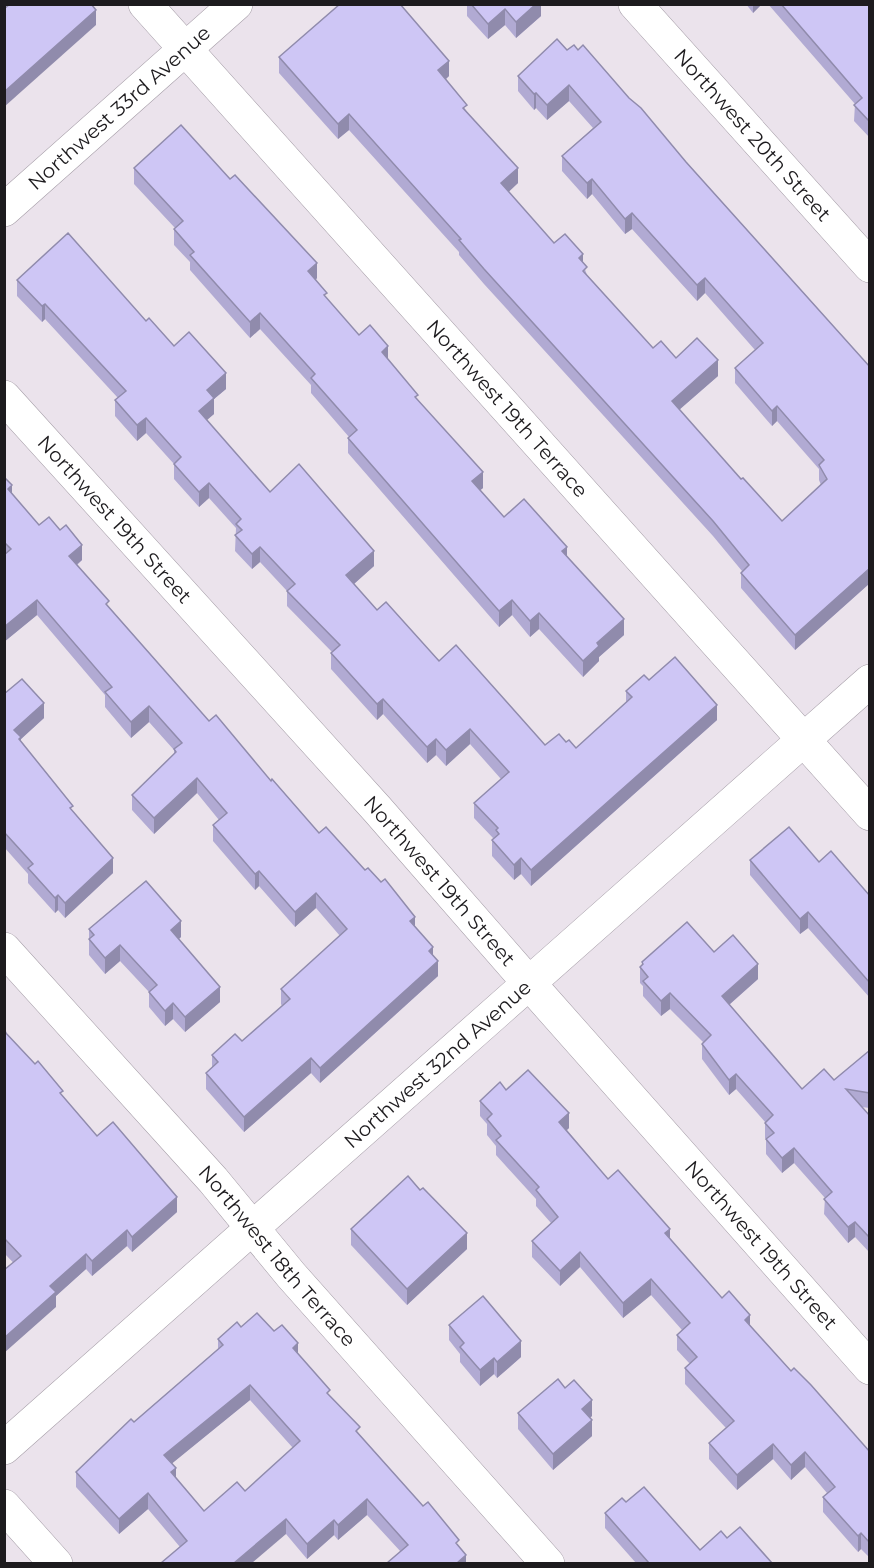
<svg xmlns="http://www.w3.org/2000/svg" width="874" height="1568" font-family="Montserrat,sans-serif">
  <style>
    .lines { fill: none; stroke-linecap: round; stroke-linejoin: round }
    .minor-casing { stroke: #a59da7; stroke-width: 34 }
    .minor { stroke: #fff; stroke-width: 33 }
    .wall { fill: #b1aad3; fill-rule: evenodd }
    .shaded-wall { fill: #908bac }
    .building { fill: #cec6f5; stroke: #908bac; stroke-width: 1.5; fill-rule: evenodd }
    .labels { text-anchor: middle; stroke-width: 4.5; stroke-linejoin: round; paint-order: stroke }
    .street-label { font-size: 20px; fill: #1d1b1e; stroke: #ebe3ec }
  </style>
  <rect width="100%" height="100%" fill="#ebe3ec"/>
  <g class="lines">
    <defs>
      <g id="minor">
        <path id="s1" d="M 145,4 L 870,814"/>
        <path id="s2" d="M 635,4 L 870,266"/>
        <path id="s3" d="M 4,210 L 236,4"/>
        <path id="s4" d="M 4,397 L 377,809 L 528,982 L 870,1368"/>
        <path id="s5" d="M 4,949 L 213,1180 L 291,1275 L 548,1564"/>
        <path id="s6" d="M 4,1448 L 870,681"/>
        <polyline points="4,1506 56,1564"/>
      </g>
    </defs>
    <use href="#minor" class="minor-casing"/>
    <use href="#minor" class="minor"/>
  </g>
  <g class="wall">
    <polygon points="465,4 541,4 541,16 516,38 505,25 488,39 467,16 467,6"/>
    <polygon points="746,4 762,4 753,13"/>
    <polygon points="768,4 870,4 870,138 854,121 855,104"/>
    <polygon points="567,50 578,50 629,98 870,367 870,583 795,650 741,588 741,573 742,571 713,536 484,284 459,255 459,252 349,130 338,139 279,73 279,57 449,76 446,79 467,112 518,183 508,192 554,243 583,264 587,275 653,348 718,376 679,410 741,479 782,521 821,485 819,480 819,469 777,421 772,426 735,383 735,368 755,350 705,293 697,301 632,229 625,234 592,194 587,199 562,171 562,156 593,128 569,101 547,120 536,108 534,110 518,91 518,76"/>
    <polygon points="134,168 317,278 316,280 327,299 359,335 388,359 483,488 480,490 504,517 567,557 624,635 599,657 599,661 583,677 539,629 530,637 512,615 499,627 348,453 348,438 349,437 311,393 311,385 260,329 250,338 190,270 190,262 174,245 174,229 175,228 134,184"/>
    <polygon points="17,280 146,321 174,346 226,389 214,399 214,414 206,420 270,492 374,566 354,584 377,610 545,745 566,742 576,748 626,703 626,691 649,680 717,720 531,886 521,874 514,880 492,856 492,840 493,838 474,818 474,803 501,779 470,744 446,766 436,755 427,763 383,714 377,720 331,669 331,653 332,652 287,606 287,591 260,562 252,569 235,551 236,528 209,498 199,507 174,479 174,464 146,433 137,441 115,416 115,400 118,398 45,319 42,322 17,296"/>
    <polygon points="4,477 12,494 39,525 82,560 77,565 109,607 209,721 271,781 319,833 415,926 433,955 438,976 320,1083 311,1073 244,1132 206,1089 206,1073 212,1068 212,1055 242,1041 282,1006 281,1004 281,989 340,936 316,908 295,927 259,886 255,890 213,841 213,825 219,820 197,793 154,834 132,810 132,795 174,755 174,750 149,722 131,738 105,707 105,695 37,615 4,642"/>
    <polygon points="4,694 44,718 21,739 21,742 73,812 113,873 65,918 58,910 55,913 28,883 28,874 4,847"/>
    <polygon points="750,860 819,862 870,896 870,998 808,928 800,934 750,875"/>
    <polygon points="89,929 181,937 179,939 220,1002 185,1032 173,1019 165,1026 149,1007 149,992 120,961 105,974 89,955"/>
    <polygon points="714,952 758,979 729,1005 802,1089 834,1080 870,1050 870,1108 861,1107 870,1116 870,1253 855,1237 848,1243 824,1214 825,1198 794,1163 782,1173 766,1154 766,1139 765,1138 765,1122 736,1089 729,1095 702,1059 702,1044 703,1042 670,1009 661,1016 643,996 643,986 640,983 640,967 642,966 642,962"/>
    <polygon points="4,1024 7,1034 97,1136 177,1212 132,1252 127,1246 92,1276 86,1269 56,1296 56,1307 4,1253"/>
    <polygon points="506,1090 569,1128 567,1130 608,1179 670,1239 722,1298 750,1326 791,1371 870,1452 870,1558 861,1549 858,1552 823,1512 823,1497 827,1493 805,1467 791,1480 773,1459 737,1490 709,1459 709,1443 726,1428 685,1384 685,1368 690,1364 677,1350 677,1335 682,1330 651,1295 623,1318 580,1267 560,1286 532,1257 532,1241 551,1223 536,1206 536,1199 496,1155 496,1146 487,1135 487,1124 480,1116 480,1101"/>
    <polygon points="351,1229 467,1249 407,1305 351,1245"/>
    <polygon points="449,1325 521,1357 497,1378 494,1374 480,1386 460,1362 460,1354 449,1340"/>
    <path d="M 241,1327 L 274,1331 L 298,1355 L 360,1435 L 459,1547 L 466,1563 L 401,1552 L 367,1515 L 338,1540 L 334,1535 L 307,1559 L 286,1534 L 180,1547 L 148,1509 L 119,1534 L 76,1487 L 76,1472 L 218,1349 L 218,1339 ZM 250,1400 L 293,1448 L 245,1491 L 204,1511 L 176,1478 L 172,1463 Z"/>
    <polygon points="565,1388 592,1416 589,1418 592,1436 553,1470 518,1429 518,1413"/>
    <polygon points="626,1502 700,1550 727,1538 772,1563 636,1563 605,1528 605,1513"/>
  </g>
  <g class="shaded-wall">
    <polygon points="536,4 541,4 541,16 516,38 516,22"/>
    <polygon points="753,4 762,4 753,13"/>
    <polygon points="505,9 505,25 488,39 488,24"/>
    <polygon points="96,10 96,25 4,107 4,92"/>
    <polygon points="449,61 449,76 438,86 438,70"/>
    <polygon points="569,85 569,101 547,120 547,105"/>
    <polygon points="536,93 536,108 534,110 534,94"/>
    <polygon points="349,114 349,130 338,139 338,124"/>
    <polygon points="518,168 518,183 501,199 501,183"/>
    <polygon points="592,179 592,194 587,199 587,183"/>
    <polygon points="632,213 632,229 625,234 625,219"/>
    <polygon points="583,254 583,269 579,258"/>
    <polygon points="317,263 317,278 308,287 308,271"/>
    <polygon points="705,278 705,293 697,301 697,285"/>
    <polygon points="45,304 45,319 42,322 42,306"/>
    <polygon points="260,313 260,329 250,338 250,322"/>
    <polygon points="388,346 388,362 382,352"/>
    <polygon points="718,360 718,376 672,416 672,401"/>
    <polygon points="226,373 226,389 214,399 214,414 199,427 199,411 207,390"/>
    <polygon points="777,406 777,421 772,426 772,411"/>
    <polygon points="146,418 146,433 137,441 137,425"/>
    <polygon points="483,472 483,488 472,497 472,481"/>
    <polygon points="209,483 209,498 199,507 199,492"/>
    <polygon points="12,485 12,501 8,489"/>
    <polygon points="82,545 82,560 69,571 69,556"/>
    <polygon points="260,547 260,562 252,569 252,554"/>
    <polygon points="567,547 567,562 562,551"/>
    <polygon points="374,551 374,566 346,591 346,575"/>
    <polygon points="870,568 870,583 795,650 795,635"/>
    <polygon points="37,600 37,615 4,642 4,627"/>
    <polygon points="512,600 512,615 499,627 499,611"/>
    <polygon points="539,613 539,629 530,637 530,621"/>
    <polygon points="624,619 624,635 599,657 599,661 583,677 583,661 597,643"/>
    <polygon points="383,699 383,714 377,720 377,704"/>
    <polygon points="44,703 44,718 21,739 21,753 14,730"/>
    <polygon points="717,705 717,720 531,886 531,870"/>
    <polygon points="149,706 149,722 131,738 131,722"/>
    <polygon points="470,729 470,744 446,766 446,750"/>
    <polygon points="436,739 436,755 427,763 427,747"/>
    <polygon points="197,778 197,793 154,834 154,818"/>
    <polygon points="113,858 113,873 65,918 65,903"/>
    <polygon points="521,858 521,874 514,880 514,865"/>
    <polygon points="259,871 259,886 255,890 255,874"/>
    <polygon points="316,893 316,908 295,927 295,912"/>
    <polygon points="58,895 58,910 55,913 55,898"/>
    <polygon points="808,912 808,928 800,934 800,919"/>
    <polygon points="415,917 415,932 410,921"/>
    <polygon points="181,921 181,937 171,945 171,930"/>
    <polygon points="120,945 120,961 105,974 105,958"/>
    <polygon points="433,947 433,963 429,951"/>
    <polygon points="438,961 438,976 320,1083 320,1068"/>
    <polygon points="758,964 758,979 722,1011 722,996"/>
    <polygon points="220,987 220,1002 185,1032 185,1017"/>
    <polygon points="670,993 670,1009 661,1016 661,1001"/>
    <polygon points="173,1003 173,1019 165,1026 165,1011"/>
    <polygon points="311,1058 311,1073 244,1132 244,1117"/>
    <polygon points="736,1074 736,1089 729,1095 729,1080"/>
    <polygon points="569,1113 569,1128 559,1137 559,1122"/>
    <polygon points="794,1148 794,1163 782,1173 782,1158"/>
    <polygon points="177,1197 177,1212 132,1252 132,1237"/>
    <polygon points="855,1222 855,1237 848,1243 848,1227"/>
    <polygon points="670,1229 670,1244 665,1233"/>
    <polygon points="127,1230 127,1246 92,1276 92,1261"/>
    <polygon points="467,1233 467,1249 407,1305 407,1289"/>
    <polygon points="580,1252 580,1267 560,1286 560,1271"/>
    <polygon points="86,1254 86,1269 56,1296 56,1307 4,1353 4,1338 50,1286"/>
    <polygon points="651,1279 651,1295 623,1318 623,1303"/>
    <polygon points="750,1315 750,1331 745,1320"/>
    <polygon points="521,1341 521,1357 497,1378 497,1362"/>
    <polygon points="298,1343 298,1358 293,1348"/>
    <polygon points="494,1358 494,1374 480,1386 480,1370"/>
    <polygon points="250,1385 250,1400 164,1470 164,1455"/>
    <polygon points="592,1400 592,1416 582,1425 582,1409"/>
    <polygon points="592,1420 592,1436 553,1470 553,1454"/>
    <polygon points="773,1444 773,1459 737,1490 737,1475"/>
    <polygon points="805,1452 805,1467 791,1480 791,1465"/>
    <polygon points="176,1468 176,1483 171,1472"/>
    <polygon points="148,1493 148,1509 119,1534 119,1519"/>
    <polygon points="367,1499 367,1515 338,1540 338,1525"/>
    <polygon points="286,1519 286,1534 252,1563 234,1563"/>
    <polygon points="334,1520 334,1535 307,1559 307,1544"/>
    <polygon points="861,1533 861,1549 858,1552 858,1536"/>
    <polygon points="466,1555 466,1563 457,1563"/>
  </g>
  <g class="building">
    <polygon points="10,4 91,4 96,10 4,92 4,9"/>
    <polygon points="340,4 400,4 449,61 438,70 467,105 463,108 518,168 501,183 554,243 565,234 583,254 579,258 587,267 583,271 653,348 661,341 676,358 697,338 718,360 672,401 741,479 743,478 782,521 827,479 819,465 824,460 777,406 772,411 735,368 763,343 705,278 697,285 632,213 625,219 592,179 587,183 562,156 601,122 569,85 547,105 536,93 534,94 518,76 557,39 567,50 574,45 578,50 583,45 629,98 641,108 686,162 870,367 870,568 795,635 741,573 749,565 713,521 484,269 459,240 461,239 349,114 338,124 279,57"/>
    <polygon points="471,4 536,4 516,22 505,9 488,24"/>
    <polygon points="781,4 870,4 870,122 854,105 862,98"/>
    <polygon points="181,125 230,179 235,175 317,263 308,271 327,293 324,295 359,335 370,325 388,346 382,352 418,395 415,397 483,472 472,481 504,517 524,499 567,547 562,551 624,619 597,643 599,646 583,661 539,613 530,621 512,600 499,611 348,438 357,430 311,378 315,374 260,313 250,322 190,255 194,252 174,229 183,221 134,168"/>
    <polygon points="68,233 146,321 149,318 174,346 189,332 226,373 207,390 214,398 199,411 270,492 299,464 374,551 346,575 377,610 386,602 439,661 456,645 545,745 559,734 566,742 569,740 576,748 632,697 626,691 644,675 649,680 675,657 717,705 531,870 521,858 514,865 492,840 499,834 496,830 498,828 474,803 509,772 470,729 446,750 436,739 427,747 383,699 377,704 331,653 340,645 287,591 295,584 260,547 252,554 235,535 242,530 236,524 241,519 209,483 199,492 174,464 181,457 146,418 137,425 115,400 126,391 45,304 42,306 17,280"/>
    <polygon points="4,477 12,485 8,489 39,525 49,517 60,530 66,525 82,545 69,556 109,601 106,604 209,721 216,715 271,781 272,779 319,833 326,827 365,870 368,868 381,882 385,879 415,917 410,921 433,947 429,951 438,961 320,1068 311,1058 244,1117 206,1073 218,1062 212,1055 235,1034 242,1041 290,999 281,989 347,929 316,893 295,912 259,871 255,874 213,825 227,813 197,778 154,818 132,795 176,752 174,749 182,743 149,706 131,722 105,692 112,687 37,600 4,627 4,555 11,549 4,542"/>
    <polygon points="22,679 44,703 14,730 21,737 19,739 73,806 70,808 113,858 65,903 58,895 55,898 28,868 33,864 4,832 4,694"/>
    <polygon points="789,827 819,862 831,851 870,896 870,983 808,912 800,919 750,860"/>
    <polygon points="146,881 181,921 171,930 220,987 185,1017 173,1003 165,1011 149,992 157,985 120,945 105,958 89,939 94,935 89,929"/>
    <polygon points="687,922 714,952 733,935 758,964 722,996 802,1089 824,1069 834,1080 870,1050 870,1093 846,1089 870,1116 870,1238 855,1222 848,1227 824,1199 832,1192 794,1148 782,1158 766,1139 774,1133 765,1123 773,1115 736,1074 729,1080 702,1044 711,1035 670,993 661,1001 643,981 648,977 640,967 643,964 642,962"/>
    <polygon points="4,1031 35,1064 38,1061 63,1091 60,1093 97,1136 113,1122 177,1197 132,1237 127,1230 92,1261 86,1254 50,1286 56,1292 4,1338 4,1270 21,1256 4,1238"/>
    <polygon points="528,1070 569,1113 559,1122 608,1179 618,1170 670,1229 665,1233 722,1298 729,1291 750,1315 745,1320 791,1371 794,1368 811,1385 870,1452 870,1543 861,1533 858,1536 823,1497 835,1487 805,1452 791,1465 773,1444 737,1475 709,1443 734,1421 685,1368 697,1357 677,1335 690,1323 651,1279 623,1303 580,1252 560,1271 532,1241 558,1217 536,1190 539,1187 496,1140 501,1136 487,1119 492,1114 480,1101 500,1082 506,1090"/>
    <polygon points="408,1176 420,1190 423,1188 467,1233 407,1289 351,1229"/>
    <polygon points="483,1296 521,1341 497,1362 494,1358 480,1370 460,1347 464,1343 449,1325"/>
    <path d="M 257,1313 L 274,1331 L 282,1325 L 298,1343 L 293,1348 L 330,1390 L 327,1393 L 360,1427 L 356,1431 L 423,1506 L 428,1502 L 459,1540 L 456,1543 L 466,1555 L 457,1563 L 387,1563 L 408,1545 L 367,1499 L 338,1525 L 334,1520 L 307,1544 L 286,1519 L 234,1563 L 161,1563 L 187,1541 L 148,1493 L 119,1519 L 76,1472 L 131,1419 L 134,1422 L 223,1345 L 218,1339 L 237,1322 L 241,1327 ZM 250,1385 L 300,1441 L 245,1491 L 237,1482 L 204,1511 L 171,1472 L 176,1468 L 164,1455 Z"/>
    <polygon points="558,1379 565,1388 574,1380 592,1400 582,1409 592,1420 553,1454 518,1413"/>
    <polygon points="644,1487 700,1550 721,1531 727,1538 740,1527 772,1563 649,1563 605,1513 622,1498 626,1502"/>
  </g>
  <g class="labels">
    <g class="street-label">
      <text dy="7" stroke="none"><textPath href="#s3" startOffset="154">Northwest 33rd Avenue</textPath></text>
      <text dy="7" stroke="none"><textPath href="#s2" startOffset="176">Northwest 20th Street</textPath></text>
      <text dy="7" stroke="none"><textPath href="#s1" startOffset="543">Northwest 19th Terrace</textPath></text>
      <text dy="7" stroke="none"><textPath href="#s4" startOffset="165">Northwest 19th Street</textPath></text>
      <text dy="7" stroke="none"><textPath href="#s4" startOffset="651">Northwest 19th Street</textPath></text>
      <text dy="7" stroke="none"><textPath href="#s6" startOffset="579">Northwest 32nd Avenue</textPath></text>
      <text dy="7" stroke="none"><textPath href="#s4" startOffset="1137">Northwest 19th Street</textPath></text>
      <text dy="7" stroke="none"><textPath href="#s5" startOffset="411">Northwest 18th Terrace</textPath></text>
    </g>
  </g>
  <rect width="874" height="1568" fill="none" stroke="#1d1b1e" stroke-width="12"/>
</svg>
